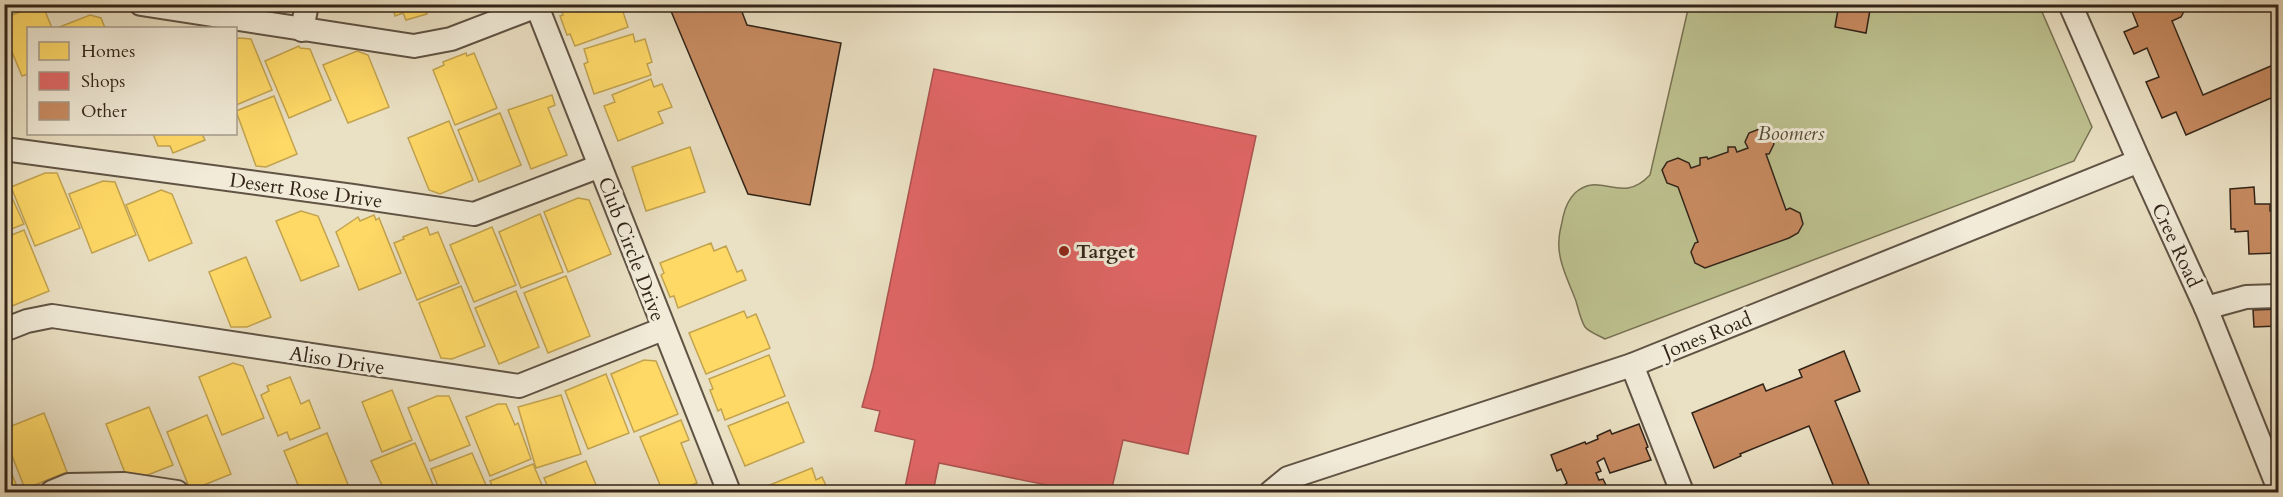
<svg xmlns="http://www.w3.org/2000/svg" width="2283" height="497" font-family="Cardo,serif">
  <style>
    .green { fill: #bdc18f; stroke: #787254; stroke-width: 1.5 }
    .homes { fill: #ffd966; stroke: #c2a34f; stroke-width: 1.5 }
    .shops { fill: #e06666; stroke: #ac524f; stroke-width: 1.5 }
    .building { fill: #c88b61; stroke: #322419; stroke-width: 1.5 }
    .lines { fill: none; stroke-linecap: round; stroke-linejoin: round }
    .minor-casing { stroke: #605344; stroke-width: 26 }
    .minor { stroke: #f1ebd8; stroke-width: 22 }
    .poi-dot { fill: #8f2418; stroke: #f1ebd8; stroke-width: 2 }
    .labels { text-anchor: middle; stroke-width: 6; stroke-linejoin: round; paint-order: stroke }
    .park-label { font-size: 20px; font-style: italic; fill: #554b36; stroke: #f1ebd8 }
    .street-label { font-size: 20px; fill: #322419; stroke: #f1ebd8 }
    .poi-label { font-size: 20px; font-weight: bold; fill: #322419; stroke: #f1ebd8; text-anchor: start }
  </style>
  <rect width="100%" height="100%" fill="#eae0c3"/>
  <filter id="stains"><feTurbulence type="fractalNoise" baseFrequency=".00333" numOctaves="4"/><feColorMatrix values="0 0 0 0 .2 0 0 0 0 .09 0 0 0 0 .02 0 0 0 .5 -.17"/></filter>
  <radialGradient id="worn" r=".72"><stop offset=".6" stop-color="#630" stop-opacity="0"/><stop offset="1" stop-color="#630" stop-opacity=".3"/></radialGradient>
  <path class="green" d="M 1689,5 L 2039,5 L 2092,127 L 2074,161 L 1605,339 C 1600,336 1589,332 1585,327 C 1581,321 1578,308 1576,301 C 1569,282 1557,260 1559,240 C 1559,232 1562,224 1563,217 C 1565,208 1568,200 1575,193 C 1600,170 1621,206 1650,175 Z"/>
  <g class="homes">
    <polygon points="344,4 378,4 377,11"/>
    <polygon points="392,4 432,4 424,7 427,14 406,20 403,13 395,16"/>
    <polygon points="629,4 630,9 623,12 628,27 575,46 570,34 567,35 560,16 563,15 559,4"/>
    <polygon points="43,6 52,28 28,28 28,74 22,76 4,33 4,18 32,7"/>
    <polygon points="90,15 101,18 105,28 57,28"/>
    <polygon points="633,34 635,42 645,39 652,62 647,64 651,75 594,94 584,64 588,62 584,49"/>
    <polygon points="239,38 251,39 272,90 236,105 236,39"/>
    <polygon points="299,46 300,48 310,49 331,100 289,118 265,61"/>
    <polygon points="357,51 368,55 389,107 348,123 323,65"/>
    <polygon points="466,53 467,56 474,53 497,108 455,125 433,70 444,65 443,62"/>
    <polygon points="651,79 654,87 662,84 672,107 658,112 663,123 618,141 604,106 615,102 612,95"/>
    <polygon points="552,95 555,105 548,108 567,155 531,169 508,110"/>
    <polygon points="274,96 297,154 266,167 256,166 236,111"/>
    <polygon points="500,113 521,165 479,182 458,130"/>
    <polygon points="449,121 473,180 440,194 429,190 408,138"/>
    <polygon points="153,134 202,134 205,140 173,153 170,146 158,146"/>
    <polygon points="690,147 705,192 646,211 632,167"/>
    <polygon points="45,173 57,173 80,228 35,246 11,187"/>
    <polygon points="4,180 24,224 4,232"/>
    <polygon points="103,181 115,182 136,235 92,253 69,194"/>
    <polygon points="161,190 172,194 192,243 149,261 126,205"/>
    <polygon points="578,198 589,200 611,254 568,272 544,212"/>
    <polygon points="301,211 318,216 339,266 301,281 276,221"/>
    <polygon points="540,214 563,272 521,288 499,232"/>
    <polygon points="374,215 376,220 379,218 401,273 359,290 336,232 358,217 360,221"/>
    <polygon points="427,227 430,235 438,232 459,283 417,300 394,243 404,239 403,237"/>
    <polygon points="492,227 516,285 474,302 450,245"/>
    <polygon points="24,230 49,291 7,308 4,303 4,238"/>
    <polygon points="711,243 714,251 726,246 737,272 742,270 746,280 678,308 674,296 670,297 661,275 664,273 660,263"/>
    <polygon points="246,257 271,317 247,327 231,327 209,272"/>
    <polygon points="566,276 590,336 548,353 524,293"/>
    <polygon points="461,286 485,346 452,359 441,358 419,303"/>
    <polygon points="516,291 539,347 499,364 475,308"/>
    <polygon points="744,311 747,318 756,314 770,348 706,374 689,333"/>
    <polygon points="769,355 785,396 725,420 721,409 718,411 710,390 713,389 709,379"/>
    <polygon points="644,360 656,361 678,414 634,432 611,374"/>
    <polygon points="233,363 243,366 264,418 222,435 199,377"/>
    <polygon points="606,374 629,433 588,449 565,391"/>
    <polygon points="290,377 301,404 309,400 320,428 290,440 287,432 278,436 261,395 269,391 267,386"/>
    <polygon points="392,390 412,440 382,452 362,402"/>
    <polygon points="561,395 581,454 536,468 518,407"/>
    <polygon points="437,396 449,396 470,445 430,461 408,408"/>
    <polygon points="788,402 804,442 745,466 728,426"/>
    <polygon points="498,404 506,404 515,425 518,423 531,459 490,476 466,417"/>
    <polygon points="149,407 173,465 140,478 127,478 106,424"/>
    <polygon points="44,413 67,472 25,489 4,435 4,429"/>
    <polygon points="207,415 231,474 199,487 189,487 167,432"/>
    <polygon points="681,420 689,440 681,443 697,483 674,492 663,492 640,437"/>
    <polygon points="327,433 351,492 301,492 284,451"/>
    <polygon points="415,443 436,492 385,492 371,461"/>
    <polygon points="472,453 489,492 440,492 431,469"/>
    <polygon points="4,455 18,489 9,492 4,492"/>
    <polygon points="586,461 599,492 550,492 544,478"/>
    <polygon points="533,464 545,492 495,492 490,481"/>
    <polygon points="812,468 816,480 822,477 829,492 764,492 762,488"/>
  </g>
  <polygon class="shops" points="934,69 1256,136 1188,454 1123,440 1111,492 1081,492 939,463 933,492 904,492 915,440 875,431 880,411 862,407 873,367"/>
  <g class="building">
    <polygon points="668,4 739,4 747,25 841,43 810,205 748,194"/>
    <polygon points="1839,4 1871,4 1866,33 1835,27"/>
    <polygon points="2129,4 2188,4 2181,17 2172,21 2203,95 2278,63 2278,95 2186,135 2176,112 2162,118 2146,82 2159,77 2147,48 2134,54 2124,32 2138,26"/>
    <polygon points="1759,129 1769,132 1774,144 1769,154 1766,154 1786,210 1790,208 1800,213 1803,224 1798,233 1789,238 1705,268 1695,263 1691,252 1695,243 1698,242 1678,187 1667,183 1662,170 1667,162 1678,158 1689,163 1691,168 1700,165 1700,158 1707,157 1708,159 1728,152 1728,147 1735,147 1737,152 1748,148 1745,142 1749,133"/>
    <polygon points="2254,187 2255,204 2270,204 2270,211 2278,210 2277,253 2249,254 2248,231 2235,232 2235,229 2231,229 2230,189"/>
    <polygon points="2278,309 2278,326 2254,327 2253,310"/>
    <polygon points="1844,351 1860,391 1835,401 1872,492 1836,492 1809,426 1740,454 1741,456 1714,468 1692,413 1763,384 1766,391 1802,377 1799,370"/>
    <polygon points="1639,424 1648,447 1646,448 1651,460 1610,473 1604,458 1597,462 1601,471 1596,473 1599,480 1603,479 1607,487 1598,490 1599,492 1565,492 1563,486 1567,483 1561,469 1557,471 1551,455 1585,442 1586,444 1598,439 1597,436 1610,430 1612,434"/>
  </g>
  <g class="lines">
    <defs>
      <g id="minor">
        <polyline points="141,4 414,46 451,39 542,4"/>
        <polyline points="536,4 729,492"/>
        <polyline points="2070,4 2139,161 2206,308 2278,487"/>
        <polyline points="302,30 307,4"/>
        <polyline points="4,149 353,196 474,214 600,166"/>
        <polyline points="2206,308 2246,297 2278,296"/>
        <polyline points="4,330 27,321 52,316 519,386 663,329"/>
        <polyline points="1632,365 1682,492"/>
        <polyline points="52,492 69,485 124,484 177,492"/>
        <polyline points="1271,492 1288,478 1632,365 2139,161"/>
      </g>
    </defs>
    <use href="#minor" class="minor-casing"/>
    <use href="#minor" class="minor"/>
  </g>
  <circle class="poi-dot" cx="1064" cy="251" r="6"/>
  <g class="labels">
    <g class="park-label">
      <text x="1791" y="140">Boomers</text>
    </g>
    <g class="street-label">
      <text transform="translate(306 190) rotate(8)" y="7">Desert Rose Drive</text>
      <text transform="translate(2177 245) rotate(65)" y="7">Cree Road</text>
      <text transform="translate(632 249) rotate(69)" y="7">Club Circle Drive</text>
      <text transform="translate(1707 335) rotate(-22)" y="7">Jones Road</text>
      <text transform="translate(337 360) rotate(9)" y="7">Aliso Drive</text>
    </g>
    <g class="poi-label">
      <text x="1076" y="258">Target</text>
    </g>
  </g>
  <rect width="2283" height="497" fill="none" stroke="#eae0c3" stroke-width="24"/>
  <rect x="6" y="6" width="2271" height="485" fill="none" stroke="#322419" stroke-width="3"/>
  <rect x="12" y="12" width="2259" height="473" fill="none" stroke="#322419" stroke-width="1.5"/>
  <rect x="27" y="27" width="210" height="108" fill="#f1ebd8" stroke="#a59b8c" stroke-width="1.5"/>
  <rect x="39" y="42" width="30" height="18" fill="#ffd966" stroke="#a59b8c" stroke-width="1.5"/>
  <text x="81" y="57" font-size="18" fill="#322419">Homes</text>
  <rect x="39" y="72" width="30" height="18" fill="#e06666" stroke="#a59b8c" stroke-width="1.5"/>
  <text x="81" y="87" font-size="18" fill="#322419">Shops</text>
  <rect x="39" y="102" width="30" height="18" fill="#c88b61" stroke="#a59b8c" stroke-width="1.5"/>
  <text x="81" y="117" font-size="18" fill="#322419">Other</text>
  <rect width="100%" height="100%" filter="url(#stains)"/>
  <rect width="100%" height="100%" fill="url(#worn)"/>
</svg>
